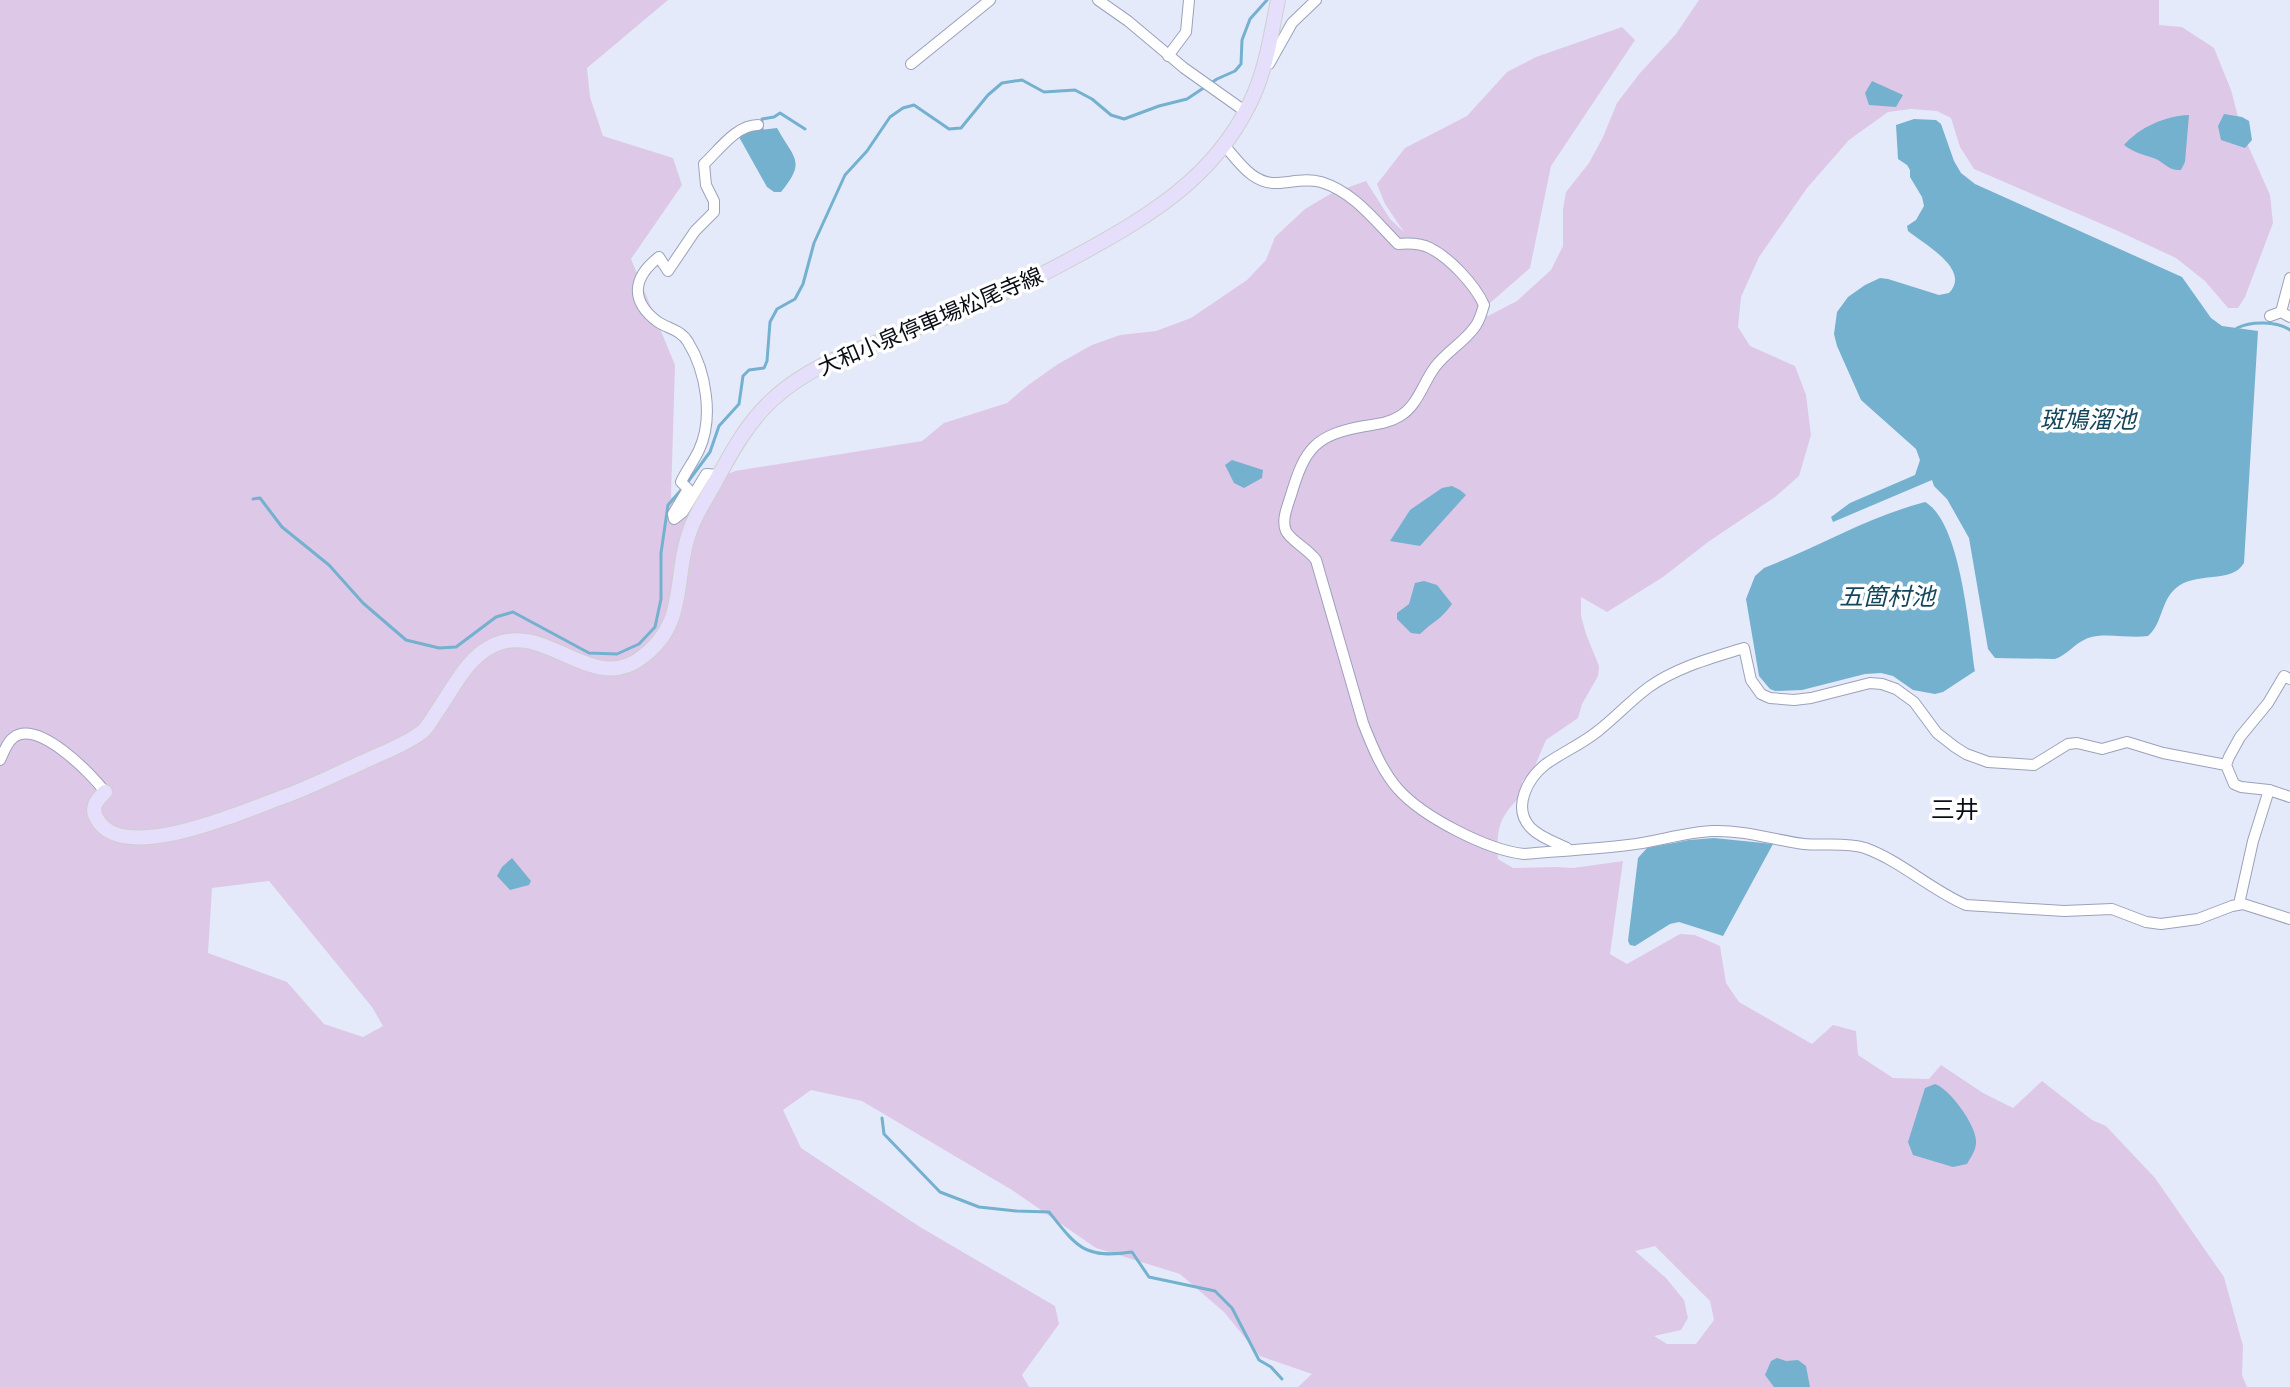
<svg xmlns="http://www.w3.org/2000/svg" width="2290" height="1387" font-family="Inter,'Noto Sans JP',sans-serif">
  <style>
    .green { fill: #dec8e7; fill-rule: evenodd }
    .water { fill: #74b1cf }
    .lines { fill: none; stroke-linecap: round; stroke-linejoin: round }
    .stream { stroke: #74b1cf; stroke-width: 3 }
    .minor-casing { stroke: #9ba1bb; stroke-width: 12 }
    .major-casing { stroke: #cecfd0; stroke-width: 16 }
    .minor { stroke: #fff; stroke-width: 10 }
    .major { stroke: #e5dffb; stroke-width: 14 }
    .labels { text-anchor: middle; stroke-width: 7; stroke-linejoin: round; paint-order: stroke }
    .street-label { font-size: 22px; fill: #0b0d16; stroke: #fff }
    .water-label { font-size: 24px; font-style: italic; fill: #14465c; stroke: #fff }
    .neighbourhood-label { font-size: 24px; fill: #0b0d16; stroke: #fff }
  </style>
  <rect width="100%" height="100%" fill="#e5eafa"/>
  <path class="green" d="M 0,0 L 668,0 L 587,68 L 590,97 L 603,136 L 673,158 L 682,185 L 631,259 L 675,365 L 671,498 L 735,471 L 922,441 L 944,423 L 1007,403 L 1027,386 L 1058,364 L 1092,345 L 1120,335 L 1156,331 L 1191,318 L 1247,280 L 1266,260 L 1275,237 L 1305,209 L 1332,193 L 1366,181 L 1390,219 L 1404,232 L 1385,204 L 1377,184 L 1405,148 L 1467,116 L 1507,72 L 1536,57 L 1622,27 L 1635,40 L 1551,166 L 1530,268 L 1482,310 L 1488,316 L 1517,301 L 1551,270 L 1563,246 L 1563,209 L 1566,192 L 1589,163 L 1603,137 L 1617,103 L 1640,73 L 1676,34 L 1699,0 L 2159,0 L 2159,25 L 2182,27 L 2214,48 L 2231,90 L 2242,132 L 2270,195 L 2273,223 L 2245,297 L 2238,308 L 2228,308 L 2205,281 L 2176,258 L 2118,231 L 1974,169 L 1960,147 L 1951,118 L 1937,111 L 1911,109 L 1888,112 L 1849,140 L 1807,188 L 1759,257 L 1741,297 L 1738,327 L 1750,346 L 1795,366 L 1806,395 L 1811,435 L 1799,476 L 1775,497 L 1708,542 L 1663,577 L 1607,612 L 1581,597 L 1581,616 L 1586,634 L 1599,666 L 1598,676 L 1582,704 L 1578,718 L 1546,740 L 1534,768 L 1522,782 L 1521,796 C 1499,817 1496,829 1498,859 L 1513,868 L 1556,867 L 1573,868 L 1623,861 L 1610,954 L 1627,964 L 1680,934 L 1695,935 L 1720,946 L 1726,983 L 1739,1002 L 1812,1044 L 1833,1025 L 1856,1031 L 1858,1055 L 1893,1078 L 1929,1079 L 1941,1065 L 1983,1093 L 2013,1108 L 2042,1081 L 2092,1120 L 2106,1126 L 2155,1178 L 2224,1277 L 2243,1346 L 2242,1375 L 2247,1387 L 1298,1387 L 1312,1374 L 1260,1356 L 1224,1312 L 1180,1274 L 1096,1248 L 1012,1190 L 862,1101 L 811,1090 L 783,1110 L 801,1148 L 920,1227 L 1055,1306 L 1059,1324 L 1022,1375 L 1029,1387 L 0,1387 ZM 269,881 L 372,1007 L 383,1026 L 363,1037 L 324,1024 L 287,982 L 208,953 L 212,888 ZM 1655,1246 L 1710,1301 L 1714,1320 L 1696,1344 L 1667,1344 L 1654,1336 L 1681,1330 L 1688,1318 L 1684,1300 L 1666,1278 L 1635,1251 Z"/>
  <g class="water">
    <polygon points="1872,81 1903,95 1896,107 1869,105 1865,93"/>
    <polygon points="2224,114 2242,117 2249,121 2252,140 2245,148 2221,140 2218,126"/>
    <path d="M 2189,115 L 2185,162 L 2181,170 C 2169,171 2166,164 2156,159 C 2143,154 2136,154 2124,145 C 2140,127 2165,116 2189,115 Z"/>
    <path d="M 1914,119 L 1936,120 L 1941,124 L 1954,161 L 1961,173 L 1975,184 L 2182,277 L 2211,318 L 2222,326 L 2258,331 L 2244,563 C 2232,584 2195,571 2176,588 C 2160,602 2163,623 2148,636 C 2128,639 2107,632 2088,638 C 2075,643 2067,655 2055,659 L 1995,658 L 1988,649 L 1969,538 L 1947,499 L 1934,486 L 1932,480 L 1833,522 L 1831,517 L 1850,503 L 1915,475 L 1920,460 L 1916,449 L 1861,400 L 1837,346 L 1834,334 L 1837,312 L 1848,297 L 1865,285 L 1880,278 L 1888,279 L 1939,295 L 1949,293 C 1972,270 1924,244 1908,231 L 1907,226 L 1916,220 L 1924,206 L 1922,197 L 1910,177 L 1910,170 L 1907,165 L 1898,159 L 1896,125 Z"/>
    <path d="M 777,128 C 795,160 806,161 781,192 L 774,192 L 767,187 L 739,137 L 750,131 Z"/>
    <polygon points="1232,460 1263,470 1262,478 1244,488 1234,483 1225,465"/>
    <polygon points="1452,486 1460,490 1466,495 1420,546 1390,541 1410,510 1442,488"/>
    <path d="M 1925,502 C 1961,522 1969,631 1975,671 L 1943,692 L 1935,694 L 1913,690 L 1893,676 L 1881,673 L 1865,674 L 1802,690 L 1775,691 L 1770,689 L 1759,676 L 1746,599 L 1755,576 L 1764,568 C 1818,547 1868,517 1925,502 Z"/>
    <path d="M 1424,581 L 1437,585 L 1452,604 C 1442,619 1432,622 1420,634 L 1411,633 L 1397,619 L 1397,613 L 1409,604 L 1415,583 Z"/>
    <polygon points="1714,838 1773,844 1723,936 1679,922 1670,924 1635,946 1630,945 1628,941 1638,858 1647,848 1689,840"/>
    <polygon points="512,858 531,881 529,885 510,890 497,876 502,867"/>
    <path d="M 1935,1084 C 1950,1089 1975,1124 1976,1140 C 1977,1149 1971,1157 1967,1164 L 1953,1167 L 1913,1155 L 1908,1142 L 1925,1088 Z"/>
    <polygon points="1777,1358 1786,1361 1798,1360 1806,1366 1810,1387 1774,1387 1765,1375 1771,1361"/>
  </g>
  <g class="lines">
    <g class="stream">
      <polyline points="762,130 762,119 774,117 780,113 805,129"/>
      <path d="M 2237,328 C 2251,321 2277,321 2290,330"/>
      <polyline points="687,483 710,452 719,426 739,404 743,376 749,370 764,368 767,361 770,322 777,309 795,299 803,284 814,243 845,175 867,151 890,117 903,108 914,105 949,129 961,128 988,95 1002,83 1022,80 1044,92 1075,90 1092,99 1111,115 1124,119 1159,106 1187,99 1217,79 1235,71 1241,64 1242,40 1250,19 1267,0"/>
      <polyline points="253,499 260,498 282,527 329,565 363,603 406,640 439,648 456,647 496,617 513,612 589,653 617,654 639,644 655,627 661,599 661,553 668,505 682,489"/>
      <path d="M 882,1118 L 884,1134 L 940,1192 L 979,1207 L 1016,1211 L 1049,1212 C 1077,1247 1084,1259 1132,1252 L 1149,1277 L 1215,1291 L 1232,1308 L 1259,1360 L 1271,1367 L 1282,1379"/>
    </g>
    <defs>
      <g id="minor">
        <polyline points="1098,0 1128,21 1184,68 1246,112"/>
        <polyline points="1168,56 1186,32 1189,0"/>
        <polyline points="911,64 990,0"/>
        <polyline points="1269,64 1292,23 1316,0"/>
        <path d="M 1224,145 C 1238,161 1253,185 1278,183 C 1293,182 1306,178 1321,182 C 1354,192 1375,221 1398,244 C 1409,243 1420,243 1430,248 C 1450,258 1475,285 1484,305 C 1481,314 1480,321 1474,328 C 1463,343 1446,352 1435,367 C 1423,383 1418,405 1400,416 C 1389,423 1377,424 1365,426 C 1315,435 1305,448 1291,495 C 1288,505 1281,520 1286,531 C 1290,540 1308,549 1316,560 L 1363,723 C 1372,746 1382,771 1398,789 C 1423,817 1487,850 1524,854 C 1559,851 1594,849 1628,845 C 1657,842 1684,832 1713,831 C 1745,830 1773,840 1804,844 C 1824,846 1845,842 1865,848 C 1901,861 1931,890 1966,905 L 2064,911 L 2112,909 L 2146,922 L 2161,924 L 2198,919 L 2232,906 L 2243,904 L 2290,919"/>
        <polyline points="2281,312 2290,278"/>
        <polyline points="2270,316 2281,312 2290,317"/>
        <path d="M 719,475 L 706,474 L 683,512 L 674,519 L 673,514 L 688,489 L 681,482 C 686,471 694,461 699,450 C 714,418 706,371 688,342 C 681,330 669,329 658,322 C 630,301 632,278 659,257 L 668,271 L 695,231 L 714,212 L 714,201 L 706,185 L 704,164 C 719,150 736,125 758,125"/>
        <path d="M 0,760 C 3,754 7,742 13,738 C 37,718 92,774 105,792"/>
        <polyline points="2269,790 2241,787 2234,784 2226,765 2229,757 2240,737 2268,703 2284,676 2290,679"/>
        <path d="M 1567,848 C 1555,842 1539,837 1530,827 C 1512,807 1528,778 1546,764 C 1563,752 1582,744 1598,731 C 1616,717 1630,701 1649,687 C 1677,667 1712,658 1744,648 L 1751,680 L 1761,694 L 1770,698 L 1794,700 L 1811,698 L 1870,683 L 1882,684 L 1896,689 L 1914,702 L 1937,733 L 1955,747 L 1966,754 L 1988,762 L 2034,765 L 2068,744 L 2077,743 L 2102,749 L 2127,742 L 2163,753 L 2226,765"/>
        <polyline points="2239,904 2253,841 2269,790 2290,797"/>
      </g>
      <path id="major" d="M 105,792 C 97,800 90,807 97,819 C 122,865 242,812 280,798 C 309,788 336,774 363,762 C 382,753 405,745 422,732 C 428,727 432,719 436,713 C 453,689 467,657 494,645 C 546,621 592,695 641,658 C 686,625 674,585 687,540 C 692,521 702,505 712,488 C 729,457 745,425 772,400 C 816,359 877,343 933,322 C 985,303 1033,280 1082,253 C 1151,215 1214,177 1250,103 C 1266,71 1271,34 1278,0"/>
    </defs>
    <use href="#minor" class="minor-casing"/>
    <use href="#major" class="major-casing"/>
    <use href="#minor" class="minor"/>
    <use href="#major" class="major"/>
  </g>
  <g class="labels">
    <g class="street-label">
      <text transform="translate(930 321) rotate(-23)" y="8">大和小泉停車場松尾寺線</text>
    </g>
    <g class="water-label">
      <text x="2088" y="428">斑鳩溜池</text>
      <text x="1887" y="605">五箇村池</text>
    </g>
    <g class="neighbourhood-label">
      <text x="1955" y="818">三井</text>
    </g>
  </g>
</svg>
